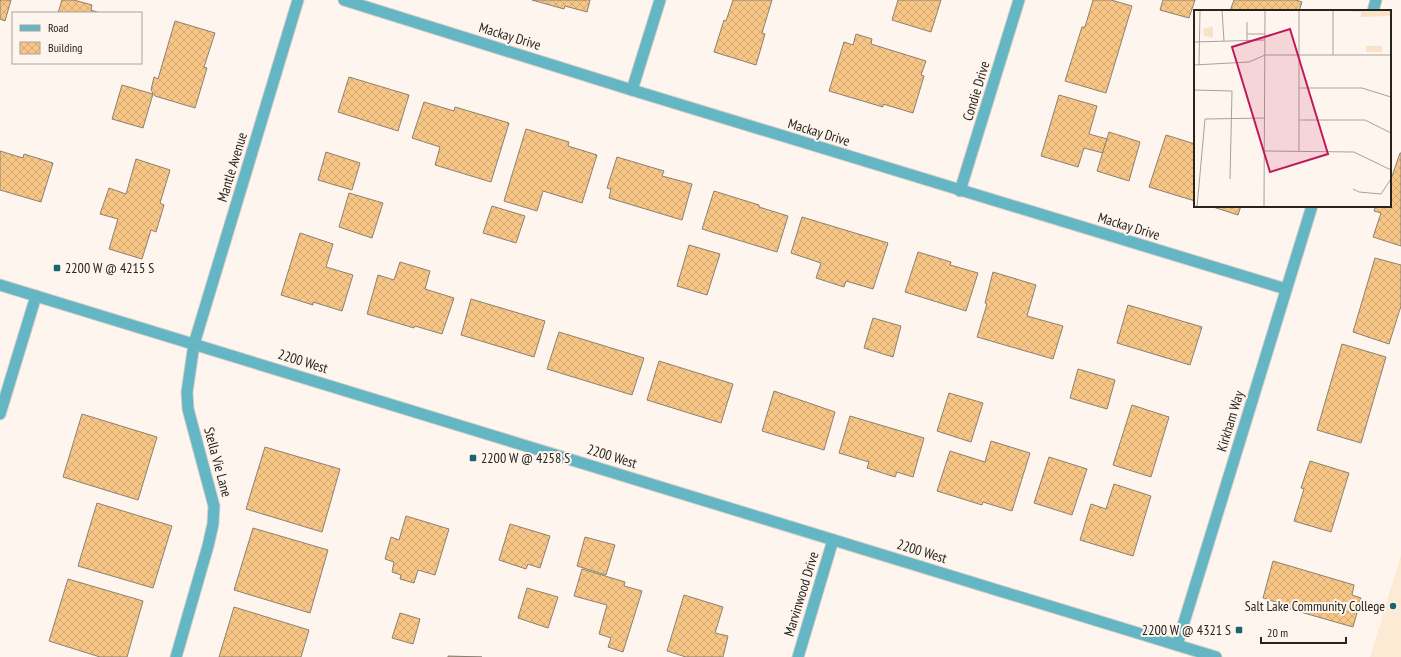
<svg xmlns="http://www.w3.org/2000/svg" width="1401" height="657" font-family="'PT Sans Narrow',sans-serif">
  <style>
    .built { fill: #fcead5 }
    .building { fill: url(#building-cross-hatch); stroke: #8b8073 }
    .lines { fill: none; stroke-linecap: round; stroke-linejoin: round }
    .minor-casing { stroke: #d7d0c8; stroke-width: 13 }
    .tertiary-casing { stroke: #d7d0c8; stroke-width: 13 }
    .minor { stroke: #65b6c4; stroke-width: 11 }
    .tertiary { stroke: #65b6c4; stroke-width: 11 }
    .poi-dot { fill: #1a6571; stroke: #fef6ee; stroke-width: 1.5 }
    .labels { text-anchor: middle; stroke-width: 4; stroke-linejoin: round; paint-order: stroke }
    .street-label { font-size: 14px; fill: #27231d; stroke: #fef6ee }
    .poi-label { font-size: 14px; fill: #27231d; stroke: #fef6ee; text-anchor: start }
    .inset-river { fill: none; stroke: #49d8ef; stroke-width: 2 }
    .inset-road { fill: none; stroke: #a8a29a; stroke-width: 1 }
    .view { fill: #c2185b; fill-opacity: 0.15; stroke: #c2185b; stroke-width: 2 }
    .inset-edge { fill: none; stroke: #27231d; stroke-width: 2 }
  </style>
  <defs>
    <pattern id="building-cross-hatch" width="8" height="8" patternUnits="userSpaceOnUse"><rect width="8" height="8" fill="#f7c686"/><path d="M0 0l8 8M0 8l8-8" fill="none" stroke="#d4aa73"/></pattern>
  </defs>
  <rect width="100%" height="100%" fill="#fef6ee"/>
  <polygon class="built" points="1401,555 1401,657 1370,657"/>
  <g class="building">
    <polygon points="0,0 11,0 5,21 0,19"/>
    <polygon points="62,0 74,0 92,5 91,10 100,13 58,13"/>
    <polygon points="532,0 590,0 587,12 565,6 564,9"/>
    <polygon points="733,0 772,0 762,33 765,34 756,65 714,52 724,20 726,21"/>
    <polygon points="898,0 941,0 931,32 892,20"/>
    <polygon points="1093,0 1111,0 1132,6 1106,93 1065,81 1082,27 1085,27"/>
    <polygon points="1163,0 1195,0 1189,18 1160,10"/>
    <polygon points="1234,0 1296,0 1302,2 1299,11 1230,11"/>
    <polygon points="175,21 215,33 204,67 207,68 195,108 155,96 151,90 154,77 158,79"/>
    <polygon points="856,34 872,39 871,44 926,61 921,75 924,76 913,113 883,104 883,107 829,91 844,42 853,45"/>
    <polygon points="349,77 409,95 398,131 338,112"/>
    <polygon points="122,85 153,94 143,128 112,119"/>
    <polygon points="1059,95 1097,106 1089,134 1107,139 1103,153 1084,148 1078,167 1041,156"/>
    <polygon points="424,102 454,111 455,107 509,123 491,182 435,165 440,147 412,138"/>
    <polygon points="526,129 569,142 568,146 597,155 582,203 543,191 537,211 504,201"/>
    <polygon points="1109,132 1140,142 1129,181 1097,171"/>
    <polygon points="1166,135 1195,144 1195,201 1149,187"/>
    <polygon points="0,151 23,158 24,154 53,163 41,202 0,190"/>
    <polygon points="326,152 360,163 352,190 318,180"/>
    <polygon points="1400,153 1401,153 1401,246 1373,237 1381,213 1374,211 1376,206 1390,206 1390,182"/>
    <polygon points="617,157 664,171 662,176 692,184 682,220 609,198 611,189 607,188"/>
    <polygon points="136,159 170,170 160,203 164,205 156,232 151,230 142,259 109,249 118,219 100,214 109,188 126,194"/>
    <polygon points="714,191 759,205 759,207 788,216 777,252 702,229"/>
    <polygon points="349,193 383,203 372,238 339,227"/>
    <polygon points="492,206 525,216 516,243 483,233"/>
    <polygon points="1210,206 1241,206 1238,215"/>
    <polygon points="802,217 888,243 873,289 846,281 844,287 816,278 821,263 791,253"/>
    <polygon points="300,233 333,244 326,267 353,275 342,311 313,302 313,305 281,295"/>
    <polygon points="689,245 720,254 707,295 677,286"/>
    <polygon points="918,252 951,262 950,265 978,273 966,311 905,292"/>
    <polygon points="1375,258 1401,265 1401,306 1389,344 1353,332"/>
    <polygon points="400,262 430,271 425,289 454,298 442,334 415,326 414,328 367,314 378,275 394,280"/>
    <polygon points="993,272 1036,285 1027,316 1063,326 1053,359 977,337 987,304 985,303"/>
    <polygon points="471,299 545,321 534,357 461,335"/>
    <polygon points="1128,305 1202,327 1190,365 1117,343"/>
    <polygon points="873,318 901,326 893,357 864,348"/>
    <polygon points="559,332 644,358 632,395 547,369"/>
    <polygon points="1342,344 1386,357 1361,443 1317,430"/>
    <polygon points="659,361 733,384 721,423 647,400"/>
    <polygon points="1078,369 1115,380 1107,409 1070,398"/>
    <polygon points="774,391 835,412 824,450 762,431"/>
    <polygon points="949,393 983,403 971,442 937,431"/>
    <polygon points="1132,405 1169,417 1151,477 1113,465"/>
    <polygon points="82,414 157,437 138,500 63,477"/>
    <polygon points="850,416 924,438 913,477 897,472 895,477 867,468 869,462 839,453"/>
    <polygon points="991,441 1030,453 1012,511 983,502 982,505 937,491 950,451 985,462"/>
    <polygon points="265,447 340,469 322,532 246,509"/>
    <polygon points="1049,457 1087,469 1072,515 1034,503"/>
    <polygon points="1310,461 1349,473 1331,532 1294,521 1304,489 1301,488"/>
    <polygon points="1114,484 1151,496 1133,556 1080,540 1091,504 1106,509"/>
    <polygon points="97,503 172,526 153,588 78,566"/>
    <polygon points="406,516 449,529 435,575 418,570 414,583 400,579 401,575 392,572 394,562 385,559 391,537 399,540"/>
    <polygon points="510,524 550,536 540,568 528,564 526,569 499,560"/>
    <polygon points="253,528 328,550 310,613 234,590"/>
    <polygon points="585,537 615,545 606,575 577,566"/>
    <polygon points="1273,561 1354,585 1352,595 1361,598 1353,627 1290,609 1291,607 1263,598"/>
    <polygon points="582,569 625,582 624,586 642,591 623,652 608,647 611,638 599,634 607,605 574,596"/>
    <polygon points="68,579 143,601 127,657 100,657 49,641"/>
    <polygon points="527,588 558,597 548,628 518,618"/>
    <polygon points="684,595 723,607 715,633 728,636 723,657 686,657 667,651"/>
    <polygon points="234,607 309,630 301,657 219,657"/>
    <polygon points="400,613 420,619 413,644 392,638"/>
    <polygon points="448,656 482,657 448,657"/>
  </g>
  <g class="lines">
    <defs>
      <g id="minor">
        <polyline points="344,0 632,90 1286,289"/>
        <polyline points="1373,11 1376,0"/>
        <polyline points="632,90 660,0"/>
        <polyline points="960,191 1019,0"/>
        <polyline points="0,414 36,296"/>
        <polyline points="1177,645 1312,206"/>
        <polyline points="176,657 208,546 213,524 214,506 188,409 187,392 194,344 298,0"/>
        <polyline points="798,657 833,540"/>
      </g>
      <polyline id="tertiary" points="0,285 1216,657"/>
    </defs>
    <use href="#minor" class="minor-casing"/>
    <use href="#tertiary" class="tertiary-casing"/>
    <use href="#minor" class="minor"/>
    <use href="#tertiary" class="tertiary"/>
  </g>
  <g class="poi-dot">
    <rect x="53" y="264" width="8" height="8" rx="2"/>
    <rect x="469" y="454" width="8" height="8" rx="2"/>
    <circle cx="1393" cy="606" r="4"/>
    <rect x="1235" y="626" width="8" height="8" rx="2"/>
  </g>
  <g class="labels">
    <g class="street-label">
      <text transform="translate(510 36) rotate(17)" y="5">Mackay Drive</text>
      <text transform="translate(976 91) rotate(-73)" y="5">Condie Drive</text>
      <text transform="translate(819 132) rotate(17)" y="5">Mackay Drive</text>
      <text transform="translate(232 167) rotate(-73)" y="5">Mantle Avenue</text>
      <text transform="translate(1129 226) rotate(17)" y="5">Mackay Drive</text>
      <text transform="translate(303 361) rotate(17)" y="5">2200 West</text>
      <text transform="translate(1230 421) rotate(-73)" y="5">Kirkham Way</text>
      <text transform="translate(612 456) rotate(17)" y="5">2200 West</text>
      <text transform="translate(218 462) rotate(75)" y="5">Stella Vie Lane</text>
      <text transform="translate(922 551) rotate(17)" y="5">2200 West</text>
      <text transform="translate(801 594) rotate(-73)" y="5">Marvinwood Drive</text>
    </g>
    <g class="poi-label">
      <text x="65" y="273">2200 W @ 4215 S</text>
      <text x="481" y="463">2200 W @ 4258 S</text>
      <text x="1385" y="611" text-anchor="end">Salt Lake Community College</text>
      <text x="1231" y="635" text-anchor="end">2200 W @ 4321 S</text>
    </g>
  </g>
  <g transform="translate(1194 10)">
    <rect width="197" height="197" fill="#fef6ee"/>
    <path d="M 157,0 L 197,0 L 197,6 L 167,7 L 167,2 L 157,2 ZM 172,36 L 188,36 L 188,42 L 172,42 Z" fill="#f9e3c8"/>
    <path d="M 19,16 L 19,28 L 10,26 L 9,19 Z" fill="#f9e3c8"/>
    <path class="inset-river" d="M 91,197 L 108,197"/>
    <path class="inset-road" d="M 28,0 L 30,31M 53,24 L 71,24M 53,30 L 53,12M 0,32 L 71,30M 139,45 L 139,0M 0,55 L 55,52 L 71,45 L 197,45M 5,55 L 6,0M 105,78 L 168,78 L 197,87M 0,80 L 38,81 L 36,169M 105,110 L 171,110 L 197,123M 71,141 L 160,142 L 197,160M 105,141 L 105,0M 159,179 L 165,182 L 187,184 L 197,169M 3,197 L 11,109 L 71,108M 70,197 L 71,0"/>
    <path class="view" d="M 96,19 L 134,144 L 76,162 L 38,37 Z"/>
    <rect width="197" height="197" class="inset-edge"/>
  </g>
  <rect x="12" y="12" width="130" height="52" fill="#fef6ee" stroke="#a8a29a"/>
  <rect x="20" y="25" width="20" height="6" fill="#65b6c4" stroke="#a8a29a"/>
  <text x="48" y="32" font-size="12" fill="#27231d">Road</text>
  <rect x="20" y="42" width="20" height="12" fill="url(#building-cross-hatch)" stroke="#a8a29a"/>
  <text x="48" y="52" font-size="12" fill="#27231d">Building</text>
  <path d="M1261 637v6h85v-6" fill="none" stroke="#27231d" stroke-width="2"/>
  <text x="1267" y="637" font-size="12" fill="#27231d" stroke="#fef6ee" stroke-width="3" paint-order="stroke">20 m</text>
</svg>
